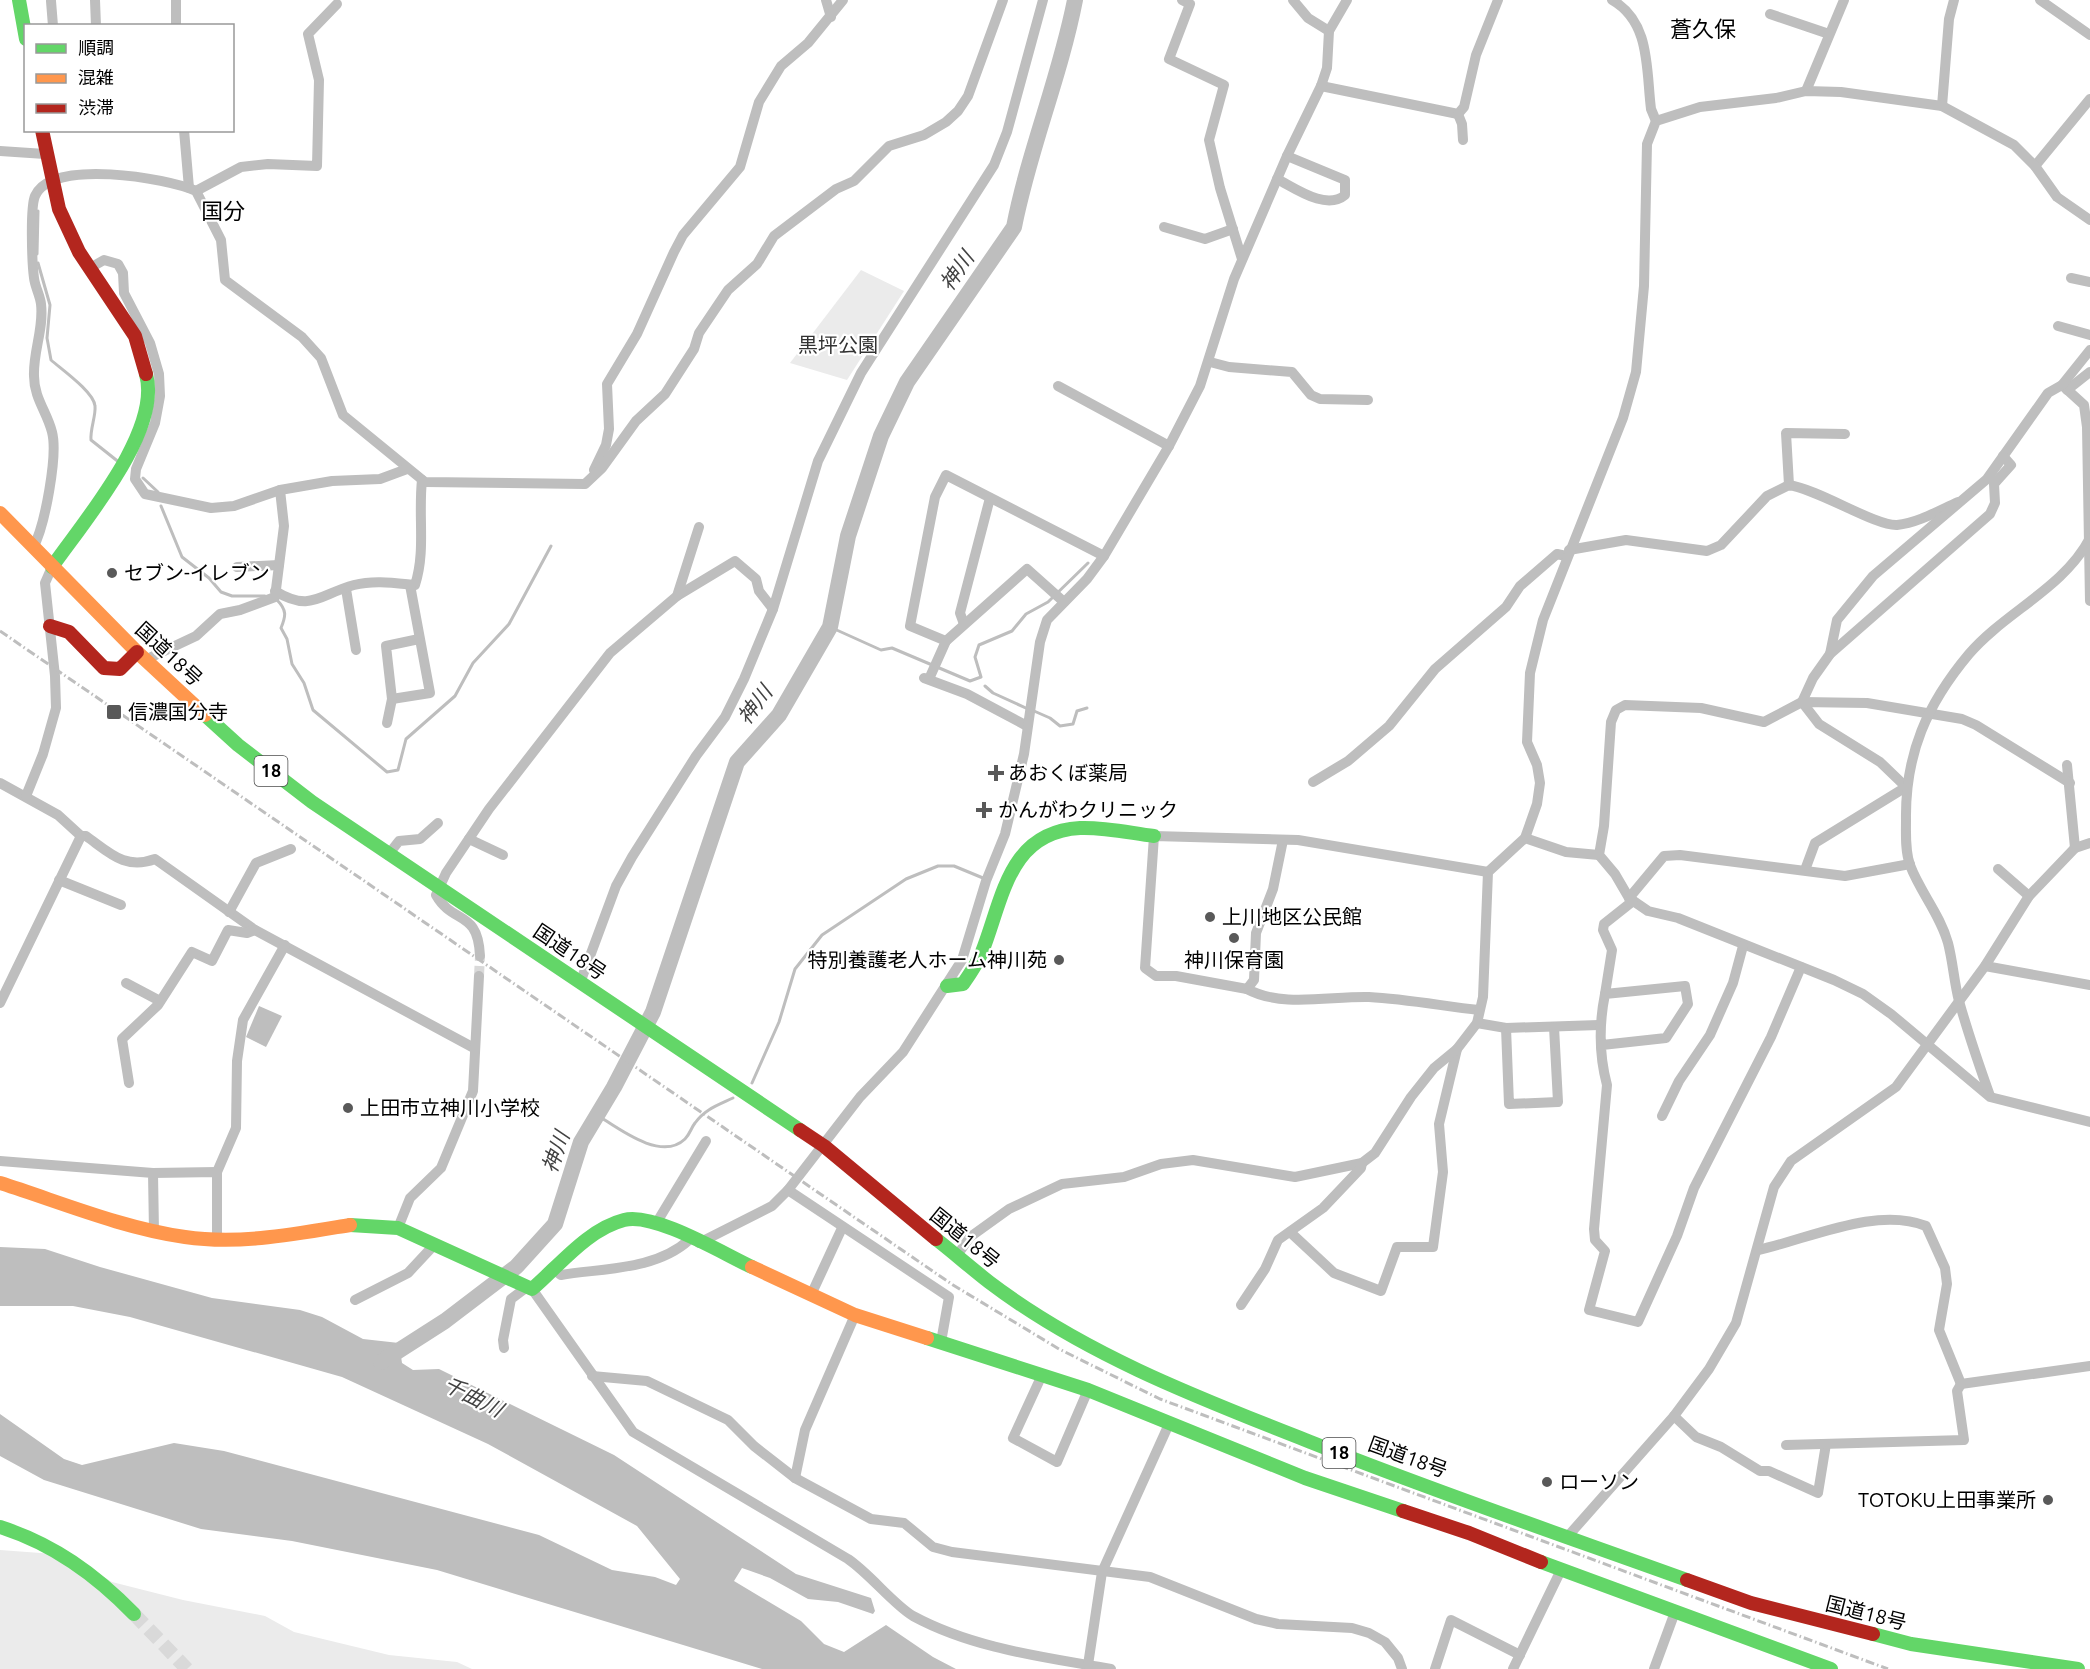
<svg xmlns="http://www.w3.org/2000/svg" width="2090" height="1669" font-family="Ubuntu,'Noto Sans JP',sans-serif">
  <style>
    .green { fill: #ebebeb }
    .water { fill: #bebebe }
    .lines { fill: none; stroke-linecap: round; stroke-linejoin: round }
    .stream { stroke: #bebebe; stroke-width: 3 }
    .river { stroke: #bebebe; stroke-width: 16 }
    .street-tunnel { stroke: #d9d9d9; stroke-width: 10; stroke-dasharray: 10 5; stroke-linecap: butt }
    .secondary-tunnel { stroke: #d9d9d9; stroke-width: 14; stroke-dasharray: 14 7; stroke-linecap: butt }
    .street { stroke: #bebebe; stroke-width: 10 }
    .fast { stroke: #63d668; stroke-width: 14 }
    .slow { stroke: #ff974d; stroke-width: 14 }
    .jam { stroke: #b3261e; stroke-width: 14 }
    .rail { stroke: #bebebe; stroke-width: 3; stroke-dasharray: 9 3 1.5 3; stroke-linecap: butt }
    .poi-dot { fill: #595959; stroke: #fff; stroke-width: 2 }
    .labels { text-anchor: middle; stroke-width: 4.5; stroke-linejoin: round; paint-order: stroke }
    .shield { fill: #fff; stroke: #4c4c4c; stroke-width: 1.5 }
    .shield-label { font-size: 18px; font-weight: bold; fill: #000 }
    .park-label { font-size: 20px; fill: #323232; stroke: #fff }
    .poi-label { font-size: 20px; fill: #000; stroke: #fff; text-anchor: start }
    .street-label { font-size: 20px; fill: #000; stroke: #fff }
    .water-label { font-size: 21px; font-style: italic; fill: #434343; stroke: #fff }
    .quarter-label { font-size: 22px; fill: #000; stroke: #fff }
  </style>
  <rect width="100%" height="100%" fill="#fff"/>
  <g class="green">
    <polygon points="861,270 904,291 847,380 790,363"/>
    <polygon points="0,1550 54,1554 79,1562 112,1582 183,1600 265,1616 294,1632 389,1655 457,1662 472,1669 0,1669"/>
  </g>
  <g class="water">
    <polygon points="259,1006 282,1016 266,1047 246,1037"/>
    <polygon points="0,1247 45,1249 100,1267 212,1298 300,1310 322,1317 363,1339 399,1343 402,1363 413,1370 439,1369 614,1455 796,1574 871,1598 875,1611 873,1614 838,1602 808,1599 770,1578 742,1568 734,1581 801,1621 824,1644 844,1652 886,1625 933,1657 956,1669 762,1669 437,1570 292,1541 201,1529 44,1480 0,1456 0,1414 64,1459 82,1465 174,1443 224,1451 539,1535 612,1570 655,1577 676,1585 680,1579 637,1526 488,1444 342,1377 130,1317 73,1306 0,1306"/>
  </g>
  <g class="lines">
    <g class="stream">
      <polyline points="37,254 38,211"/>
      <path d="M 38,263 L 50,305 L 47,338 L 51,360 C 61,369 94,392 95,406 C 96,416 90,429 91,440 L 120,463"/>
      <polyline points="143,478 158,492"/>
      <polyline points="161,506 182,557 209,578 221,592 232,596 265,596"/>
      <path d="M 277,600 C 287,610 286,616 281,628 L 287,639 L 292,664 L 304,683 L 313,710 L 387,772 L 398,770 L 406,739 L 455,696 L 473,663 L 509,624 L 551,546"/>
      <polyline points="830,627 881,650 892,648 970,681 981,677 975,657 979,645 1012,631 1026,614 1048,602 1088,563"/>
      <polyline points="985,686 993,693 1028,709"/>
      <polyline points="1034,711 1050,718 1060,726 1073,724 1077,711 1087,708"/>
      <polyline points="752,1083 779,1022 795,969 822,935 906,879 938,866 954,866 983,878"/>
      <path d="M 597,1115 C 618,1128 661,1162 685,1139 C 690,1134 691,1128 695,1123 C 705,1109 718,1105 733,1098"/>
    </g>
    <path class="river" d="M 381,1362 L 445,1321 L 516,1267 L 555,1224 L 581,1142 L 614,1087 L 653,1012 L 737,762 L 779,715 L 830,627 L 848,536 L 881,436 L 907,382 L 1014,227 C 1029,150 1060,77 1075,0"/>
    <polyline class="street-tunnel" points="479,976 480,956"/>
    <polyline class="secondary-tunnel" points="134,1614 187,1669"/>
    <g class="street">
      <polyline points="95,0 96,26"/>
      <polyline points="176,0 176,26"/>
      <polyline points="826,0 831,17"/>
      <polyline points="1182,0 1190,4 1169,59 1224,85 1209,140 1220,188 1242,259"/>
      <polyline points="1293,0 1308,18 1329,31"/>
      <path d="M 1612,0 C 1651,22 1646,70 1651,109 L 1656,121"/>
      <polyline points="2040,0 2090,35"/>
      <polyline points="51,1 53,26"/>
      <polyline points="1770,14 1829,34"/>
      <polyline points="1321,86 1458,114 1464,107 1476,55 1498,0"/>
      <polyline points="1806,91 1844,0"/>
      <polyline points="1942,106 1949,19 1954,0"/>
      <polyline points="1458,114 1462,124 1463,140"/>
      <polyline points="184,130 189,188"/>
      <polyline points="0,151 45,154"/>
      <polyline points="2035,166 2090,99"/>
      <path d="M 1277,179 C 1295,188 1326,211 1345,195 L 1345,180 L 1287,156"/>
      <polyline points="196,191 241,167 268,164 317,166 319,80 308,34 337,4"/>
      <polyline points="1164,227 1205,239 1233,229"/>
      <polyline points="90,268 104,260 118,264 123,273 124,293 150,343 159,374 160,396 155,423 136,469 135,479 145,494 211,508 234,506 280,490"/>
      <polyline points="2071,278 2090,282"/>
      <polyline points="2058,326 2090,335"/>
      <polyline points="1210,362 1229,367 1292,372 1311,395 1320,399 1368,400"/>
      <polyline points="2062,385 2084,405 2087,427 2090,601"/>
      <polyline points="1058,386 1169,446"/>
      <polyline points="2067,390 2090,372"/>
      <polyline points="594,470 606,445 609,429 607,384 637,334 674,252 683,235 740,167 759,102 781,66 808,43 843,0"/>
      <polyline points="1789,485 1786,433 1845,434"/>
      <path d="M 33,548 C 45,526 58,455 52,432 C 47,412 34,398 34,376 C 33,351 44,329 41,304 C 40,295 35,287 34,278 C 32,263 30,208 35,196 C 51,158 167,178 196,191 L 221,240 L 225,280 L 302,337 L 321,358 L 343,415 L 425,482 L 585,484 L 602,468 L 636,421 L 665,394 L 694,349 L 699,333 L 728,290 L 757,264 L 774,236 L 836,189 L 854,181 L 889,146 L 924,135 L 946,122 L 958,111 L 968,96 L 1003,0"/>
      <path d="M 1569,550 L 1626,540 L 1707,551 L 1721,545 L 1767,496 L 1789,485 C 1820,490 1875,526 1897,525 C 1918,523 1940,510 1958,502"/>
      <polyline points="237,567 279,565"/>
      <polyline points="346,589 356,650"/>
      <path d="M 275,591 C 311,613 320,594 354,585 C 374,580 394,583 415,585 C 426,551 418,516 422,480"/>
      <polyline points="677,596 735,561 756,579 759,591 773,609"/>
      <polyline points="964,624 960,613 990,498"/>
      <polyline points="946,641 910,626 935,497 946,475 1104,556"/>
      <polyline points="1830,654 1837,620 1873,576 1987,479 2048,393 2062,385 2090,350"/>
      <polyline points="145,660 196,636 220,614 240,610 275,597 284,526 280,490 332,481 380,479 407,469"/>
      <polyline points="924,678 967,694 1027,726"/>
      <polyline points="929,679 946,641 1027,569 1064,602"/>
      <polyline points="392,699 430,693 410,585"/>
      <polyline points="1802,702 1813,678 1830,654 1990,514 1995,503 1994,484 2011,465 2003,456"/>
      <polyline points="1802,702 1819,724 1880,762 1906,787"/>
      <polyline points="387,723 392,699 386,646 419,639"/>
      <polyline points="2067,765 2075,848"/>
      <polyline points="1313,782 1348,761 1389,726 1435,669 1506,607 1520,586 1557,554 1566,556"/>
      <path d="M 0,783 L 58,815 L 81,836 L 86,836 C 110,853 125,870 155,859 L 255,930 L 474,1048"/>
      <polyline points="2070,783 1976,725 1962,719 1867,703 1802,702 1764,722 1701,708 1625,705 1616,710 1611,722 1604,826 1599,855 1615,874 1629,898 1648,911 1678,918 1834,980 1863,994 1891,1014 1990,1097 2090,1122"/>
      <polyline points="26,796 43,754 56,708 55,676 45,583 52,567"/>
      <polyline points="1525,838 1566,852 1599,855"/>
      <polyline points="469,839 503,855"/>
      <path d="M 1283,840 L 1273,889 L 1256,933 L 1254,980 L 1247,989 C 1282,1008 1330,996 1369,997 C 1406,999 1443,1006 1479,1010"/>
      <polyline points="388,855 399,841 420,839 438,823"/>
      <polyline points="1998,869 2029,896"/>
      <polyline points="1805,870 1815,843 1906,787"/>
      <polyline points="59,880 121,905"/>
      <polyline points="1629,898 1664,856 1680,855 1845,876 1910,864"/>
      <polyline points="229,912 256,863 291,849"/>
      <path d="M 480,956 C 478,909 453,925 436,895 L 446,873 L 489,809 L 610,653 L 677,596 L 699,527"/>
      <polyline points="1985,966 2090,985"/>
      <polyline points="126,983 160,1001"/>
      <polyline points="580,983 616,886 632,857 696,756 725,717 744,679 773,609 818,461 861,373 994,165 1007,132 1043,0"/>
      <polyline points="1247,989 1176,976 1156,976 1145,968 1154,836 1298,840 1488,872"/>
      <polyline points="1605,994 1612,950 1603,930 1604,924 1633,901"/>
      <polyline points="0,1003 81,836"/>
      <polyline points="1477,1023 1506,1028 1599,1025"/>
      <polyline points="1506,1028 1509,1104 1558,1102 1554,1027"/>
      <path d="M 1602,1045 L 1666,1038 L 1688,1004 L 1685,986 L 1605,994 C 1599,1024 1599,1055 1607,1085 L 1594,1229 L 1595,1240 L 1605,1251 L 1589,1310 L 1638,1322 L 1677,1236 L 1694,1188 L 1771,1037 L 1801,967"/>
      <polyline points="129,1083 122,1039 158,1005 192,952 212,961 228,930 247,933 255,930"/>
      <path d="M 1990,1096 C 1979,1065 1968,1033 1959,1001 C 1954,982 1953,962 1948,943 C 1940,914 1920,892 1910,865 C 1905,851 1906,834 1906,820 C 1905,754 1927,704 1969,654 C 2005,612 2064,588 2090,538"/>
      <polyline points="1662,1116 1679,1081 1710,1035 1733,983 1743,946"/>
      <polyline points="0,1161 153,1173 154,1232"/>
      <polyline points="217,1172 236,1128 237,1061 243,1020 285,945"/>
      <polyline points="153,1173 217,1172 217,1240"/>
      <polyline points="788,1190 949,1297 941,1342"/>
      <polyline points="657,1222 706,1141"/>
      <polyline points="398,1228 410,1198 441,1168 473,1091 479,976"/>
      <polyline points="1290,1232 1334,1273 1381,1291 1397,1247 1433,1247 1443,1172 1439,1124 1457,1049"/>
      <polyline points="699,1243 772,1206 788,1190 860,1097 903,1052 962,960 986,881 1005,834 1024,754 1040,642 1047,620 1087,579 1104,556 1169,446 1200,386 1234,279 1287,156 1321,86 1327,68 1329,31 1347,0"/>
      <path d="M 1758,1250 C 1809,1239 1876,1206 1926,1226 L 1945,1268 L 1947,1284 L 1939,1330 L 1961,1384 L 2090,1366"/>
      <polyline points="956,1257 970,1237 1009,1209 1062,1184 1124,1177 1161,1164 1193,1160 1295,1177 1362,1163 1375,1153 1411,1097 1434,1068 1457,1049 1477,1023 1483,997 1488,872 1525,838 1537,804 1540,783 1537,765 1527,742 1530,673 1543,620 1623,418 1636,372 1644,286 1647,144 1656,121 1700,107 1776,98 1806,91 1841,92 1942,106 2014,145 2035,166 2057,197 2090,220"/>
      <path d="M 556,1271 L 561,1275 C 604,1268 656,1270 689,1240"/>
      <path d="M 532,1289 L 633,1432 L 848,1559 C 870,1574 893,1604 913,1616 C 974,1649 1045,1657 1111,1669"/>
      <polyline points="811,1295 842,1228"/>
      <polyline points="355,1300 408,1273 435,1244"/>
      <polyline points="1241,1305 1265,1269 1278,1240 1323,1208 1361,1168 1362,1163"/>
      <polyline points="504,1348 503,1340 511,1299 527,1287"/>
      <polyline points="1042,1375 1013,1438 1057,1462 1088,1390"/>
      <polyline points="592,1376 647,1381 728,1420 754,1446 795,1478 871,1519 904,1523 933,1547 952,1552 1150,1577 1256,1619 1278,1624 1352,1628 1369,1633 1385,1642 1398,1658 1402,1669"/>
      <polyline points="1674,1416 1696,1437 1721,1447 1760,1471 1769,1471 1818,1493 1826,1444"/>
      <polyline points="1786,1445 1964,1440 1957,1391 1961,1384"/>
      <polyline points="795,1478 805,1430 855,1315"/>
      <polyline points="1569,1535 1674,1416 1709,1369 1736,1323 1774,1187 1791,1161 1896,1087 1985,966 2029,896 2075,848 2090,843"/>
      <polyline points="1088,1665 1102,1572 1169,1424"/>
      <polyline points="1435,1669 1451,1620 1520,1655"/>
      <polyline points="1513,1669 1561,1570"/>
      <polyline points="1654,1669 1675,1612"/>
    </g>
    <g class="fast">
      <polyline points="19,0 26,39"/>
      <path d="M 52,567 C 84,521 162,431 146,374"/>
      <polyline points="205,715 238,745 312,802 800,1130"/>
      <path d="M 947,986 L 963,984 C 970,974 977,964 982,952 C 1003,899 1008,832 1080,828 C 1105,827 1130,833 1154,836"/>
      <path d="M 350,1225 L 398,1228 L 532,1289 C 559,1266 588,1229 624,1220 C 654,1212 722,1253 752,1267"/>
      <path d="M 936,1239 C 954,1253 971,1268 989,1282 C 1085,1355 1201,1399 1313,1443 C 1436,1492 1562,1535 1687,1580"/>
      <polyline points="927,1338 1088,1390 1305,1478 1403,1511"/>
      <path d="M 0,1527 C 53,1544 95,1574 134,1614"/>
      <polyline points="1541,1562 1831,1669"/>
      <polyline points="1873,1634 1911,1644 2078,1669"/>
    </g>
    <g class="slow">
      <polyline points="0,513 137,652 205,715"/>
      <path d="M 0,1183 C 60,1202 122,1228 185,1237 C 240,1245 296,1234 350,1225"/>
      <polyline points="752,1267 855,1315 927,1338"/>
    </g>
    <g class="jam">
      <polyline points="42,130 59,209 79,252 135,336 146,374"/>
      <polyline points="50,626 69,632 104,668 120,669 137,652"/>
      <polyline points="800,1130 824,1146 936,1239"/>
      <polyline points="1403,1511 1469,1533 1541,1562"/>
      <polyline points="1687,1580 1751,1603 1873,1634"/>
    </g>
    <polyline class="rail" points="0,631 953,1285 1059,1349 1160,1399 1888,1669"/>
  </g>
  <g class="poi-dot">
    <circle cx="112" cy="573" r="6"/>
    <rect x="106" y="704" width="16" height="16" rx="3"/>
    <path d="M993 764h6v6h6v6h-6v6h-6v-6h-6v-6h6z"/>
    <path d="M981 801h6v6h6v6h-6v6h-6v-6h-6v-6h6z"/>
    <circle cx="1210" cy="917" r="6"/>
    <circle cx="1234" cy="938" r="6"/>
    <circle cx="1059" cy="960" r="6"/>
    <circle cx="348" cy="1108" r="6"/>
    <circle cx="1547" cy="1482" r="6"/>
    <circle cx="2048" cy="1500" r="6"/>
  </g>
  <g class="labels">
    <g class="shield">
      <rect x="254.5" y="756" width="33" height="30" rx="4.5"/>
      <rect x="1322.5" y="1438" width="33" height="30" rx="4.5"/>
    </g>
    <g class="shield-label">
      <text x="271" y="777">18</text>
      <text x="1339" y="1459">18</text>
    </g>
    <g class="park-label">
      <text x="838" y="352">黒坪公園</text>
    </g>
    <g class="poi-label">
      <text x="124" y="580">セブン-イレブン</text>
      <text x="128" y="719">信濃国分寺</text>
      <text x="1008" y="780">あおくぼ薬局</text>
      <text x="998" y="817">かんがわクリニック</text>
      <text x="1222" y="924">上川地区公民館</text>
      <text x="1047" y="967" text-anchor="end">特別養護老人ホーム神川苑</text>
      <text x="1234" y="967" text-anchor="middle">神川保育園</text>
      <text x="360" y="1115">上田市立神川小学校</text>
      <text x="1559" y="1489">ローソン</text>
      <text x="2036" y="1507" text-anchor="end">TOTOKU上田事業所</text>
    </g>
    <g class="street-label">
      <text transform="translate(169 654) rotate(43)" y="7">国道18号</text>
      <text transform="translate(570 952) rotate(34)" y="7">国道18号</text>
      <text transform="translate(965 1238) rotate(39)" y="7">国道18号</text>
      <text transform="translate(1408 1457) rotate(20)" y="7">国道18号</text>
      <text transform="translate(1866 1613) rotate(14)" y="7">国道18号</text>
    </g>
    <g class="water-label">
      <text transform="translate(957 271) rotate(-55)" y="7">神川</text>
      <text transform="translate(755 705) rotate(-53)" y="7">神川</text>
      <text transform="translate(556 1152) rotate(-70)" y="7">神川</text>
      <text transform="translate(473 1397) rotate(27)" y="7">千曲川</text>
    </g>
    <g class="quarter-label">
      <text x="1703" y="37">蒼久保</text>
      <text x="223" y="219">国分</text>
    </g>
  </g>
  <rect x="24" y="24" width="210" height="108" fill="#ffffff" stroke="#999999" stroke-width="1.5"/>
  <rect x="36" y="44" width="30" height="9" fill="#63d668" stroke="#999999" stroke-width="1.5"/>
  <text x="78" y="54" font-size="18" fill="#000000">順調</text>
  <rect x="36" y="74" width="30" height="9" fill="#ff974d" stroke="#999999" stroke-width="1.5"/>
  <text x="78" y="84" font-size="18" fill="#000000">混雑</text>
  <rect x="36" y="104" width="30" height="9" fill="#b3261e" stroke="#999999" stroke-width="1.5"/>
  <text x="78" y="114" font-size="18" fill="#000000">渋滞</text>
</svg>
